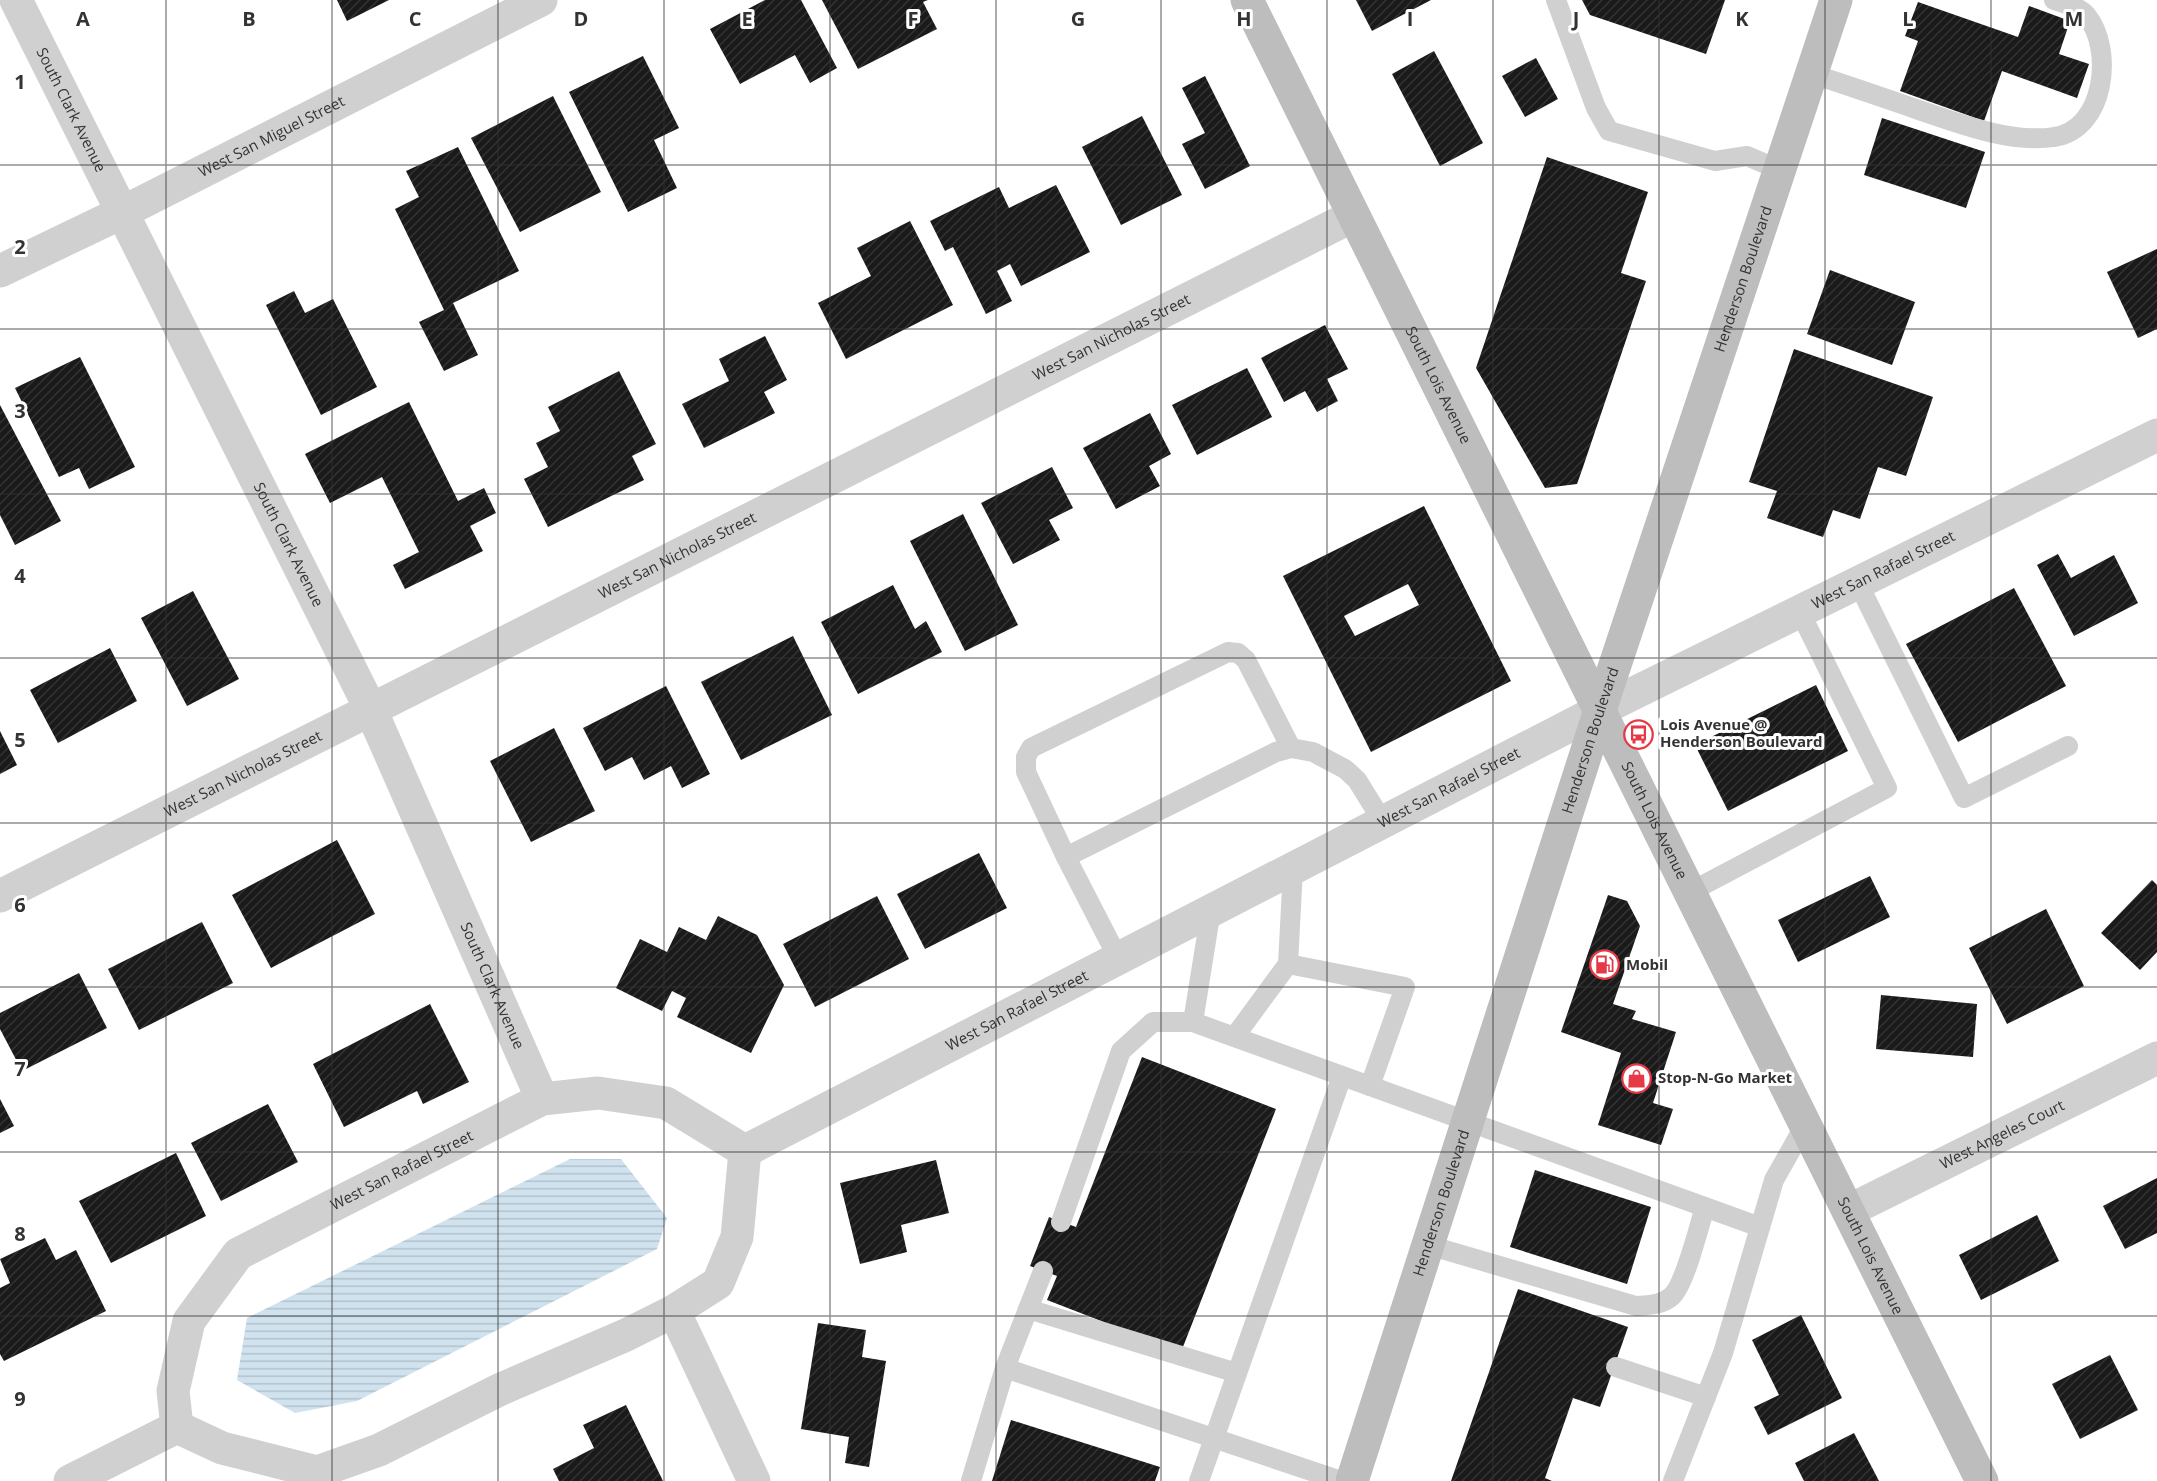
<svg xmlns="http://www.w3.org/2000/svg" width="2157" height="1481" font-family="'Open Sans',sans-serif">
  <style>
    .water { fill: url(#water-rules) }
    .building { fill: url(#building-hatch); fill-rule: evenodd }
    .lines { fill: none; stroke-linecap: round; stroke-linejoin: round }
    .lane { stroke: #d0d0d0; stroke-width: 20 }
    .street { stroke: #d0d0d0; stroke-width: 33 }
    .secondary { stroke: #bdbdbd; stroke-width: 33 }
    .grid { fill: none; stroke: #333; stroke-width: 1.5; stroke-opacity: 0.55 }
    .labels { text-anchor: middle; stroke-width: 6; stroke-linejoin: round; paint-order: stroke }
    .street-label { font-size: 15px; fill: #333; stroke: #fff }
    .poi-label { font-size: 15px; font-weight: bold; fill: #333; stroke: #fff; text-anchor: start }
    .grid-label { font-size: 20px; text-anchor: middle; font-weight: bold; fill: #333; stroke: #fff; stroke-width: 6; stroke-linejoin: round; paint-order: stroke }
  </style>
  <defs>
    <pattern id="water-rules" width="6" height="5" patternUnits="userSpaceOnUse" patternTransform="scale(1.5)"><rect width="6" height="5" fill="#cfe2ee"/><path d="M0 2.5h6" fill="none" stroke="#b2c2cd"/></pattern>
    <pattern id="building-hatch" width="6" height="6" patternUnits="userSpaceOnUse" patternTransform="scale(1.5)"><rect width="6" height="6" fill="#1a1a1a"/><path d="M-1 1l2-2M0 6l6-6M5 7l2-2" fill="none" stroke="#333"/></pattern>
  </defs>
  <rect width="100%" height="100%" fill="#fff"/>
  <polygon class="water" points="570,1159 621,1159 667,1218 657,1249 357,1401 295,1413 237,1380 247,1318"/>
  <g class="building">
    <polygon points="337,0 389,0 347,21"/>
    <polygon points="765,0 801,0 837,68 810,83 795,55 740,84 710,29"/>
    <polygon points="822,0 928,0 923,2 937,29 858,69"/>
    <polygon points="1356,0 1431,0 1372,31"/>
    <polygon points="1582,0 1725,0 1706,54 1590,15"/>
    <polygon points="1918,2 2018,37 2029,6 2070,21 2059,54 2089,64 2077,98 2002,71 1984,121 1900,91 1918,41 1905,36"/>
    <polygon points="1434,51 1483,143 1440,166 1392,74"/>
    <polygon points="643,56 679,128 654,140 677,188 628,212 569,92"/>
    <polygon points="1536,58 1558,99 1525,117 1502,76"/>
    <polygon points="1205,76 1250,166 1205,189 1182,144 1205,133 1182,88"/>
    <polygon points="553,96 601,192 520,232 471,138"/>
    <polygon points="1142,116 1182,195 1121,225 1082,147"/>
    <polygon points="1882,118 1985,152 1966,208 1864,175"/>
    <polygon points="458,147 519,271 453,303 478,355 444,371 419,322 444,310 395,209 419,197 406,171"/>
    <polygon points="1547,157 1648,192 1621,273 1646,281 1582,470 1577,484 1545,488 1476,368"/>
    <polygon points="1056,185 1090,252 1021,286 1010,264 997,271 1012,301 986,314 953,247 945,251 930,221 999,187 1009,208"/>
    <polygon points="910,221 953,305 846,359 818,303 871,276 857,248"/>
    <polygon points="2157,249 2157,329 2138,338 2107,272"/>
    <polygon points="1830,270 1915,302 1892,365 1807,334"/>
    <polygon points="294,291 305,313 333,299 377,387 321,415 266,305"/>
    <polygon points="1325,325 1348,369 1327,379 1338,401 1317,412 1305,391 1284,402 1261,358"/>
    <polygon points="765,336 787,380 764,392 775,413 704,448 682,404 729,381 719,359"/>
    <polygon points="1794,349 1933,397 1906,476 1878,467 1860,519 1833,510 1823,537 1767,518 1777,491 1749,482"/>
    <polygon points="80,357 135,467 89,489 79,468 59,477 15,388"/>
    <polygon points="1247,368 1272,417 1197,455 1172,405"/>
    <polygon points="619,371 656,444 632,456 644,480 548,527 524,479 548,467 536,443 560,431 548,407"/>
    <polygon points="409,402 458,501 484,488 496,513 470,526 483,551 405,589 393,565 419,552 382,477 330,503 305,454"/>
    <polygon points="0,405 61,521 15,545 0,515"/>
    <polygon points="1150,413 1171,454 1149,466 1160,486 1116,509 1083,448"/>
    <polygon points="1052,467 1073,508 1049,520 1060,540 1013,564 981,503"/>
    <path d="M 1424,506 L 1511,681 L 1371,752 L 1283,576 ZM 1408,584 L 1419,605 L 1355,636 L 1344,616 Z"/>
    <polygon points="963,514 1018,625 965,651 910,541"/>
    <polygon points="2058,554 2071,578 2114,555 2138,603 2074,636 2037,565"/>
    <polygon points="893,585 915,629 926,621 942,652 858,694 821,622"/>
    <polygon points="2014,588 2066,686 1958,742 1906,644"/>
    <polygon points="193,591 239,679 187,706 141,618"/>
    <polygon points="793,636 832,715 741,760 701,682"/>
    <polygon points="110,648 137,701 58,743 30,690"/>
    <polygon points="1816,685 1848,751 1728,811 1695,745"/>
    <polygon points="666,686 710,774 682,788 671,766 644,780 632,757 605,771 583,728"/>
    <polygon points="554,728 595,811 531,842 490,761"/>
    <polygon points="0,731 17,765 0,774"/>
    <polygon points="337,840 375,914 271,968 232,895"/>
    <polygon points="979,853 1007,908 925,949 897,894"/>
    <polygon points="1870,876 1890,917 1798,962 1778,920"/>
    <polygon points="2152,880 2157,885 2157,952 2140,970 2101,933"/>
    <polygon points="1608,895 1627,901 1640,926 1613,1004 1636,1011 1632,1019 1676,1032 1653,1103 1673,1109 1661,1145 1598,1125 1621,1053 1561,1032"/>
    <polygon points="877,896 909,959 815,1007 783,944"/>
    <polygon points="2046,909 2084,986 2007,1024 1969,948"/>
    <polygon points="718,916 757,935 784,985 751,1053 677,1017 686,998 672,991 662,1011 616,988 640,939 667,952 679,927 706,940"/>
    <polygon points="202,922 233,983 139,1030 108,969"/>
    <polygon points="79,973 107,1028 22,1071 0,1029 0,1013"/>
    <polygon points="1881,995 1977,1004 1973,1057 1876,1049"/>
    <polygon points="430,1004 469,1082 423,1104 417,1091 344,1127 313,1064"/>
    <polygon points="1142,1057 1276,1109 1181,1352 1047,1300 1057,1276 1030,1266 1049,1217 1076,1227"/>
    <polygon points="0,1099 14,1126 0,1133"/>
    <polygon points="268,1104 298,1162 221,1201 191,1143"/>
    <polygon points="176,1153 206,1216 111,1263 79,1201"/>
    <polygon points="936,1160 949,1213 901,1225 907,1252 860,1264 840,1183"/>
    <polygon points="1535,1170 1651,1207 1627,1284 1510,1247"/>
    <polygon points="2157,1178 2157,1233 2125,1249 2103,1206"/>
    <polygon points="2037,1215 2059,1261 1981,1300 1959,1255"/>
    <polygon points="45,1238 56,1260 76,1250 106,1311 4,1361 0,1354 0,1288 10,1283 0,1259"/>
    <polygon points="1518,1289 1628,1327 1600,1407 1573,1398 1545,1478 1552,1481 1451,1481"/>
    <polygon points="1801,1315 1842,1398 1768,1435 1754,1407 1779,1395 1752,1340"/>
    <polygon points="818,1323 866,1330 862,1357 886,1361 869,1467 845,1463 849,1437 801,1429"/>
    <polygon points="2110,1355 2138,1410 2080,1439 2052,1384"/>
    <polygon points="626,1405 663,1481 559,1481 553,1469 594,1448 583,1425"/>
    <polygon points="1011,1420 1160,1467 1155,1481 992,1481"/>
    <polygon points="1854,1433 1879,1481 1804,1481 1795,1463"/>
  </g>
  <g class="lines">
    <g class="lane">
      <polyline points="1556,0 1596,108 1609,131 1715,161 1747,156 1780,170"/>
      <path d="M 1812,74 C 1847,85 1881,97 1916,109 C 1957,123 2011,144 2054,137 C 2105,130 2114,50 2087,16 C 2080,7 2064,3 2054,0"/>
      <polyline points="1858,583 1964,798 2068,746"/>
      <polyline points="1066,857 1026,772 1026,757 1031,748 1228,652 1238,653 1246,660 1291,748"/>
      <polyline points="1690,892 1887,788 1800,612"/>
      <polyline points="1118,958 1066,857 1276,752 1291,748 1313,752 1345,769 1357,780 1383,822"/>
      <polyline points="1288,964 1405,987 1370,1086"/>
      <polyline points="1193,1022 1211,910"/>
      <polyline points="1235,1036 1288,964 1293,869"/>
      <polyline points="1061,1222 1121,1051 1153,1022 1193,1022 1760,1227"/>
      <path d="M 1428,1245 L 1636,1306 C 1649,1305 1662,1305 1672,1296 C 1685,1284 1699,1226 1705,1207"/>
      <polyline points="1028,1309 1237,1373"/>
      <polyline points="1616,1367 1706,1397"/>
      <polyline points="1005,1368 1341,1481"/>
      <polyline points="971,1481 1005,1368 1043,1271"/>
      <polyline points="1199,1481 1342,1076"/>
      <polyline points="1673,1481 1723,1353 1774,1180 1805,1125"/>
    </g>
    <g class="street">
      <path id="s1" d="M 16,0 L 371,710 L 542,1099"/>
      <path id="s2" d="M 0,271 L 123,212 L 541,0"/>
      <path id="s3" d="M 0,896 L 1353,216"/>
      <path id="s4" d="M 745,1151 L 1600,710 L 2157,435"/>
      <path id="s5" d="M 1848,1211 L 2157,1058"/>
      <polyline points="674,1311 754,1481"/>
      <path id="s6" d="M 177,1427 L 173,1391 L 189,1321 L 238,1254 L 542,1099 L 598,1093 L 666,1103 L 745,1151"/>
      <polyline points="177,1427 222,1448 317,1472 379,1450 499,1390 626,1335 674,1311 718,1283 737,1237 745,1151"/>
      <polyline points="70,1481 177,1427"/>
    </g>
    <g class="secondary">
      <path id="s7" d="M 1247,0 L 1982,1481"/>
      <path id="s8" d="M 1352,1481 L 1600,710 L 1836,0"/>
    </g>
  </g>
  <path class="grid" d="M 166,0 L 166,1481M 332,0 L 332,1481M 498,0 L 498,1481M 664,0 L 664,1481M 830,0 L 830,1481M 996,0 L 996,1481M 1161,0 L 1161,1481M 1327,0 L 1327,1481M 1493,0 L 1493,1481M 1659,0 L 1659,1481M 1825,0 L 1825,1481M 1991,0 L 1991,1481M 0,165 L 2157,165M 0,329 L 2157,329M 0,494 L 2157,494M 0,658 L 2157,658M 0,823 L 2157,823M 0,987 L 2157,987M 0,1152 L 2157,1152M 0,1316 L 2157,1316"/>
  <defs>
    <symbol id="bus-ring" viewBox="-11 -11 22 22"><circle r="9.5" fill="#fff" stroke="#e63946" stroke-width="1.5"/><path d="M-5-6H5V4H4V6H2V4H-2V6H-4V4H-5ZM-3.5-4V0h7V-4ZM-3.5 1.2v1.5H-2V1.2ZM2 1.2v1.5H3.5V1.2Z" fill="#e63946"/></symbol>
    <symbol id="fuel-ring" viewBox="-11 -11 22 22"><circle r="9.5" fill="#fff" stroke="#e63946" stroke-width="1.5"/><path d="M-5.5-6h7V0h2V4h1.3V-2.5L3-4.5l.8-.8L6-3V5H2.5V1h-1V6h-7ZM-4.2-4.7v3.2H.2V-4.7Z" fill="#e63946"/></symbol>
    <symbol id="shop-ring" viewBox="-11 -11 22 22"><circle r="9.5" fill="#fff" stroke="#e63946" stroke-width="1.5"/><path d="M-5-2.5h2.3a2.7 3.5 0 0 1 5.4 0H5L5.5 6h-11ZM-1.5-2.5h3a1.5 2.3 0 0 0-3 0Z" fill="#e63946"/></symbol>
  </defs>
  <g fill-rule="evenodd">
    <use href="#bus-ring" x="1622" y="718" width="33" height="33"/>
    <use href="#fuel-ring" x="1588" y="948" width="33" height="33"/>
    <use href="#shop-ring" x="1620" y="1062" width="33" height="33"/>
  </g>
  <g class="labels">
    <g class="street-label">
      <text dy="5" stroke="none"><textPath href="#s1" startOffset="123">South Clark Avenue</textPath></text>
      <text dy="5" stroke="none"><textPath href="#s2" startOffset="303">West San Miguel Street</textPath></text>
      <text dy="5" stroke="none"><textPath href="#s8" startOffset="1264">Henderson Boulevard</textPath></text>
      <text dy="5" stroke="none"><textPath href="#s3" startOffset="1244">West San Nicholas Street</textPath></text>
      <text dy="5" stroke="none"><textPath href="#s7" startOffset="430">South Lois Avenue</textPath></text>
      <text dy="5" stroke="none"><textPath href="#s1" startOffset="609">South Clark Avenue</textPath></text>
      <text dy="5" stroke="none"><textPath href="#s3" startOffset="758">West San Nicholas Street</textPath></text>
      <text dy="5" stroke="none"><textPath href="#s4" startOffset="1278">West San Rafael Street</textPath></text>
      <text dy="5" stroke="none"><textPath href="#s8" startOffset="778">Henderson Boulevard</textPath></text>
      <text dy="5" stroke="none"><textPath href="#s3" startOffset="272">West San Nicholas Street</textPath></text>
      <text dy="5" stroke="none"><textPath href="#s4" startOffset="792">West San Rafael Street</textPath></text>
      <text dy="5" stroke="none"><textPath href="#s7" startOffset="916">South Lois Avenue</textPath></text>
      <text dy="5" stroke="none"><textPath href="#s1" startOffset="1095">South Clark Avenue</textPath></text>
      <text dy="5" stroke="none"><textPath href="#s4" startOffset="306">West San Rafael Street</textPath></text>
      <text dy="5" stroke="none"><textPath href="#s5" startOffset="172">West Angeles Court</textPath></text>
      <text dy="5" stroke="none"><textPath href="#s6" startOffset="375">West San Rafael Street</textPath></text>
      <text dy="5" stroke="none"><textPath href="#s8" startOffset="292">Henderson Boulevard</textPath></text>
      <text dy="5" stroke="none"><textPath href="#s7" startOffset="1402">South Lois Avenue</textPath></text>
    </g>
    <g class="poi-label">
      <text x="1660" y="730">Lois Avenue @<tspan x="1660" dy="17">Henderson Boulevard</tspan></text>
      <text x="1626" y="970">Mobil</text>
      <text x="1658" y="1083">Stop-N-Go Market</text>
    </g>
  </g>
  <g class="grid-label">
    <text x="83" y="26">A</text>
    <text x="249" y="26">B</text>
    <text x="415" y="26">C</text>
    <text x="581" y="26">D</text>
    <text x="747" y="26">E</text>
    <text x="913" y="26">F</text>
    <text x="1078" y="26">G</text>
    <text x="1244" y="26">H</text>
    <text x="1410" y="26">I</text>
    <text x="1576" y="26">J</text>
    <text x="1742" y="26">K</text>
    <text x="1908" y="26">L</text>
    <text x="2074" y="26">M</text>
    <text x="20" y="89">1</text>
    <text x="20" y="254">2</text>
    <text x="20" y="418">3</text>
    <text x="20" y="583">4</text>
    <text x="20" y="747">5</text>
    <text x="20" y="912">6</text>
    <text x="20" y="1076">7</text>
    <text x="20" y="1241">8</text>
    <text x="20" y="1406">9</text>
  </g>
</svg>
